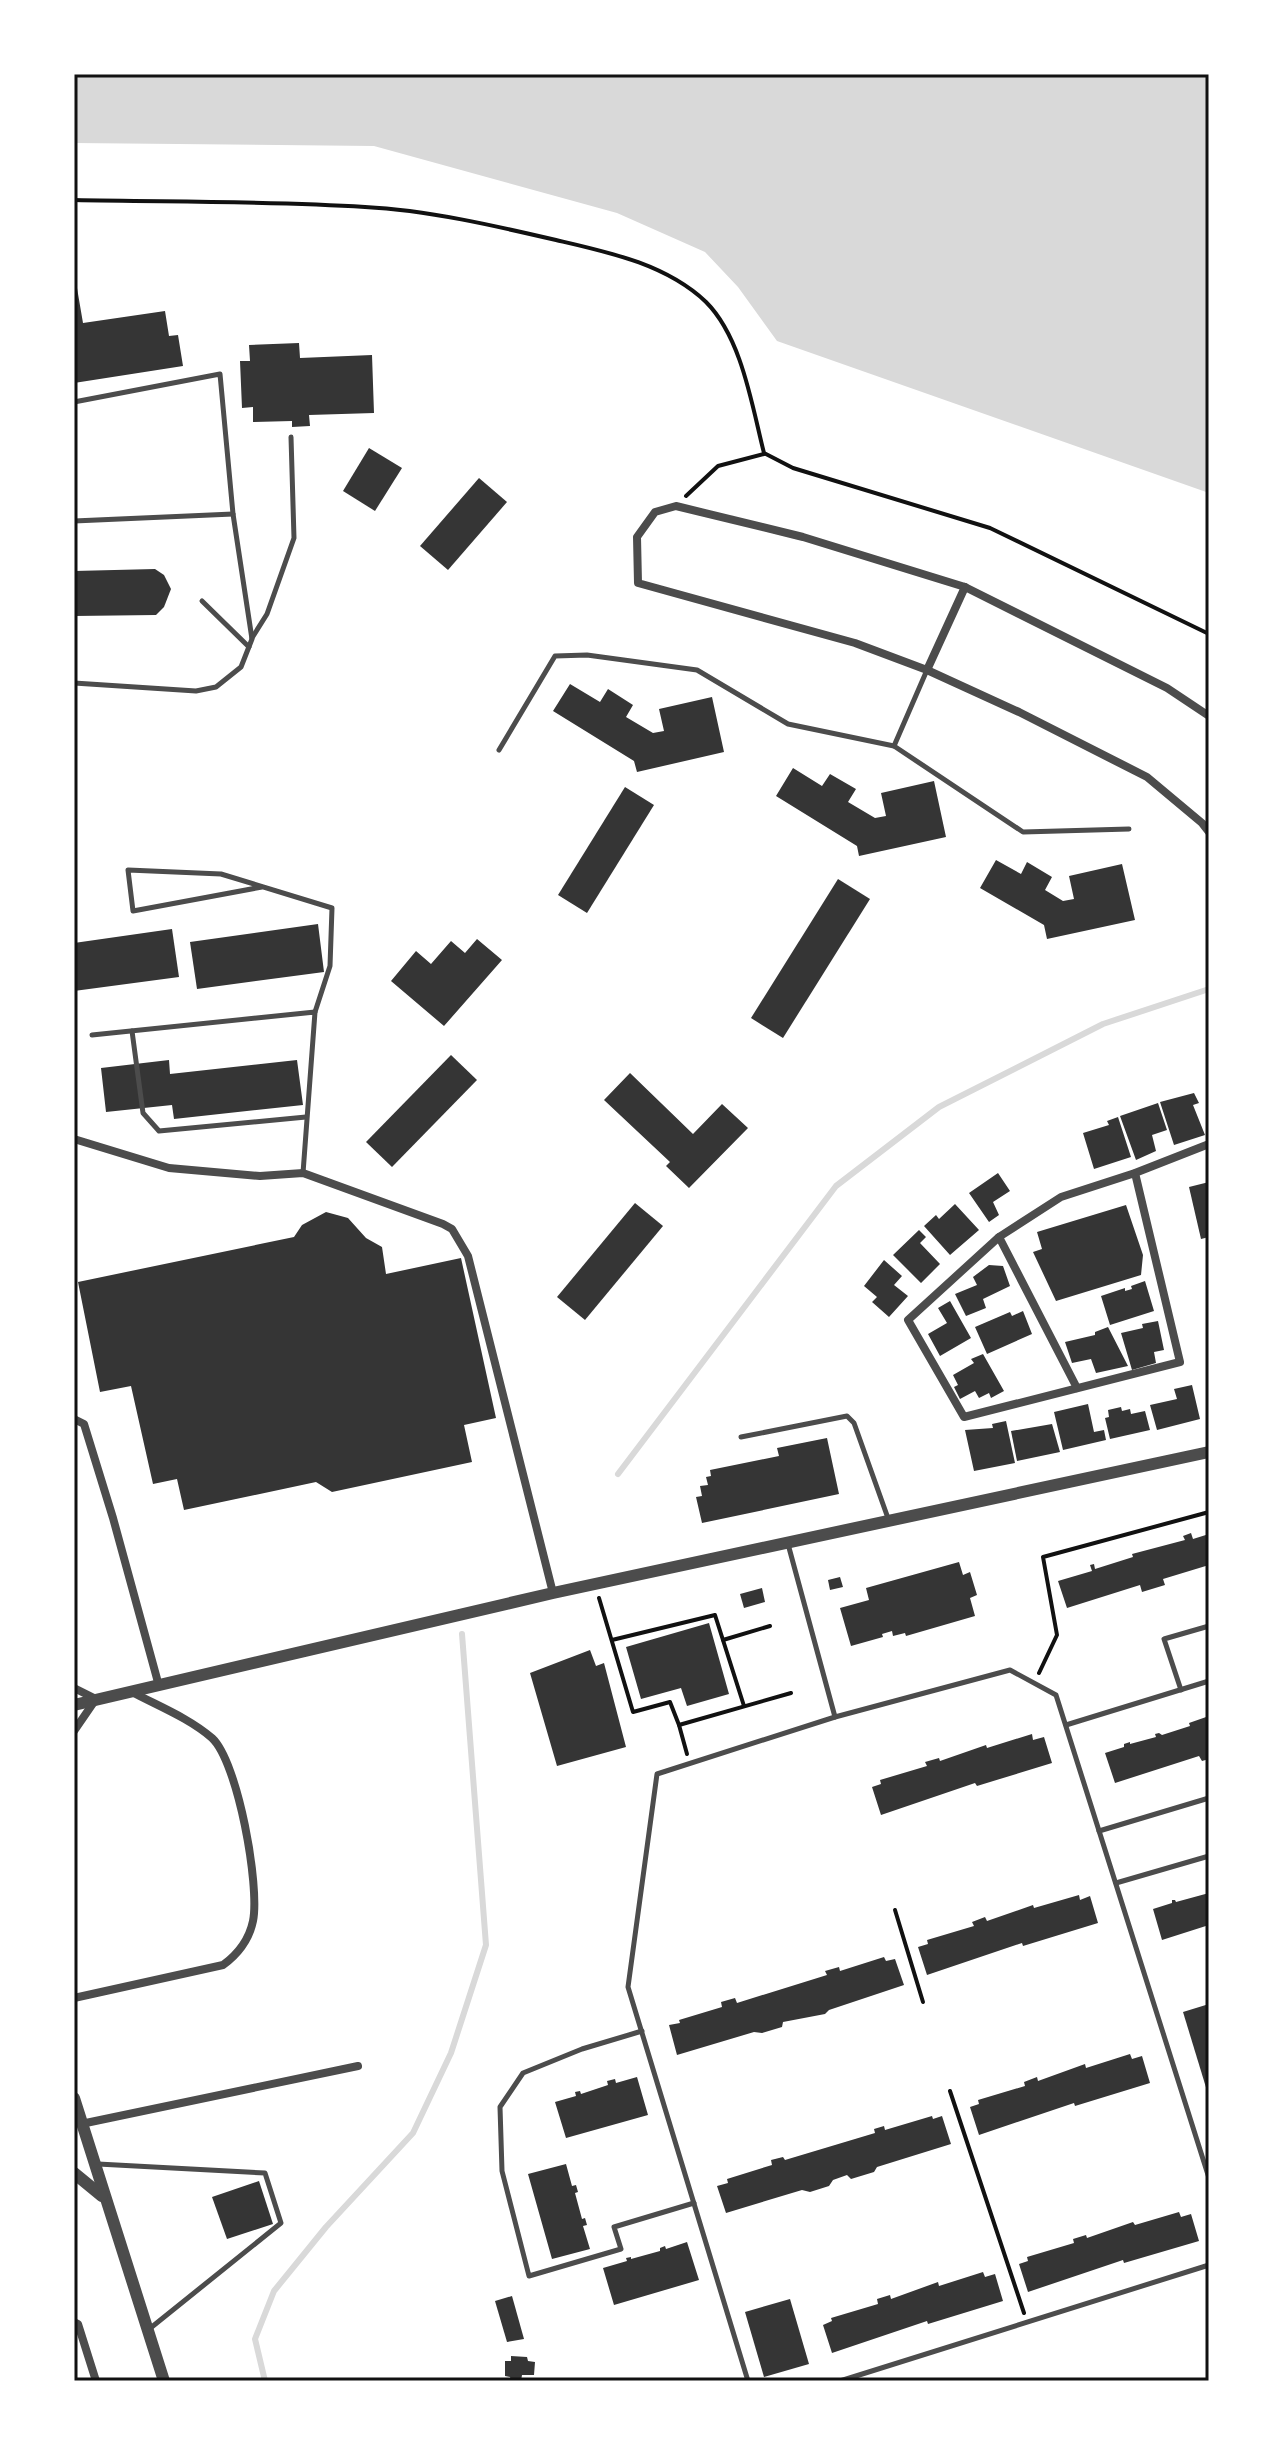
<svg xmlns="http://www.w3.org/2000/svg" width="1283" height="2455" font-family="'PT Sans Narrow',sans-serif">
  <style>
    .water { fill: #d9d9d9 }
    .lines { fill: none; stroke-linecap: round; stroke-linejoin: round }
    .stream { stroke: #d9d9d9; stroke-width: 6 }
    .building { fill: #353535 }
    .path { stroke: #111; stroke-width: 4 }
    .service { stroke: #4c4c4c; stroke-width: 5 }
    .minor { stroke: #4c4c4c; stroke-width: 8 }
    .tertiary { stroke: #4c4c4c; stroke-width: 12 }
    .neatline { fill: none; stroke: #111; stroke-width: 3 }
  </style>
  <rect width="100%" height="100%" fill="#fff"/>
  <polygon class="water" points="74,74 1209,74 1209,493 777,341 738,287 705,252 617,213 374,146 74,143"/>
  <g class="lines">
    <g class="stream">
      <polyline points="618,1474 836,1186 939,1107 1103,1024 1209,989"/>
      <polyline points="265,2381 255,2339 274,2291 326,2227 413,2133 451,2053 486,1945 462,1634"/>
    </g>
  </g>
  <g class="building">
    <polygon points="74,288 77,288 83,323 165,311 169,336 178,335 183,366 74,383"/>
    <polygon points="299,343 300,358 372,355 374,413 309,415 310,426 292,427 292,421 253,422 253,407 242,408 240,361 250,361 249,345"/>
    <polygon points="369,448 402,468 375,511 343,491"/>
    <polygon points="479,478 507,502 448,570 420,546"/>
    <polygon points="155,569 164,575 171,589 164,607 156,615 74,616 74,571"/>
    <polygon points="570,684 600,702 608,689 633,705 626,717 653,733 664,731 659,709 712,697 724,752 637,772 634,761 553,711"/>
    <polygon points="793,768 822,786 830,774 856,789 848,802 875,818 886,816 881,793 934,781 946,837 859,856 857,846 776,796"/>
    <polygon points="625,787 654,805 587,913 558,895"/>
    <polygon points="996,860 1021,874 1027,862 1052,877 1045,890 1063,901 1074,899 1069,876 1122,864 1135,920 1047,939 1044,925 980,888"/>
    <polygon points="838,879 870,899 783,1038 751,1018"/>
    <polygon points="318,924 324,972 197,989 190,942"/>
    <polygon points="172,929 179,977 74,991 74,943"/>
    <polygon points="477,939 502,960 444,1026 391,981 416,951 431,964 451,941 465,953"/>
    <polygon points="451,1055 477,1080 392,1167 366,1142"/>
    <polygon points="169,1060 170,1074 297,1060 303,1105 174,1119 172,1105 106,1112 101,1068"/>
    <polygon points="630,1073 693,1134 722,1104 748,1128 689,1188 666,1166 670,1162 604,1100"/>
    <polygon points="1194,1093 1199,1103 1193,1105 1205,1135 1174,1145 1160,1102"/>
    <polygon points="1158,1103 1167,1130 1152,1135 1156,1151 1136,1160 1120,1116"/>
    <polygon points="1118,1117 1131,1157 1094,1169 1083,1133 1109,1125 1107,1121"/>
    <polygon points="998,1173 1010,1191 993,1202 999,1215 989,1222 969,1193"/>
    <polygon points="1209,1182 1209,1237 1201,1239 1189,1187"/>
    <polygon points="635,1203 663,1226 585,1320 557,1297"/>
    <polygon points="955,1204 979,1230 950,1255 924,1226 936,1215 939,1219"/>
    <polygon points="1126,1205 1143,1255 1141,1275 1056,1301 1033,1252 1042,1249 1037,1232"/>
    <polygon points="326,1212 348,1218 366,1238 382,1247 386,1274 461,1258 496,1418 464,1425 472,1462 332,1492 316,1482 184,1510 177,1479 153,1484 131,1386 100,1392 78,1282 294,1237 302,1225"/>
    <polygon points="919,1230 926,1237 920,1243 940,1264 921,1283 893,1255"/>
    <polygon points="884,1260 902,1276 894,1285 908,1296 889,1317 872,1302 877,1297 864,1286"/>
    <polygon points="989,1265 1003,1266 1010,1286 983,1299 986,1308 966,1316 955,1294 977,1285 973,1277"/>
    <polygon points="1145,1281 1154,1311 1110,1325 1101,1296 1125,1288 1125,1291 1132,1289 1131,1286"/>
    <polygon points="950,1301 971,1338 940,1356 928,1334 947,1323 938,1308"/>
    <polygon points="1023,1311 1032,1334 987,1354 975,1327 1010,1312 1012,1316"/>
    <polygon points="1158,1321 1164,1350 1154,1352 1156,1363 1132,1370 1121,1333 1143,1328 1142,1324"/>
    <polygon points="1108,1327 1128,1366 1096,1373 1091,1359 1072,1363 1065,1342 1095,1335 1095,1332"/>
    <polygon points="983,1354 1004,1391 991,1398 989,1393 979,1398 975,1391 960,1399 954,1387 958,1385 953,1375 974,1363 971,1359"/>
    <polygon points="1192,1385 1200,1419 1157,1430 1150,1405 1177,1399 1174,1389"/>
    <polygon points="1088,1404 1094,1432 1104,1430 1106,1440 1063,1450 1054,1412"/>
    <polygon points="1121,1407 1122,1411 1130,1409 1131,1414 1145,1411 1150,1430 1110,1439 1105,1418 1109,1417 1108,1410"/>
    <polygon points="1006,1421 1015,1463 974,1471 965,1430 993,1428 992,1424"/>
    <polygon points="1052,1424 1060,1452 1017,1461 1011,1431"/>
    <polygon points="827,1438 839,1494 702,1523 696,1497 702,1496 700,1486 708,1485 706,1477 711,1476 710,1470 779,1456 777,1448"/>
    <polygon points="1191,1533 1193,1539 1209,1534 1209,1565 1163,1579 1165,1585 1142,1592 1140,1585 1067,1608 1058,1581 1092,1571 1090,1565 1094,1564 1095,1569 1133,1557 1132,1554 1185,1540 1183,1536"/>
    <polygon points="959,1562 963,1575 970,1572 977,1595 970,1598 975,1616 906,1636 905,1633 893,1636 892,1631 882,1634 883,1637 851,1646 840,1608 869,1600 866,1588"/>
    <polygon points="840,1577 843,1587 830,1590 828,1580"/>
    <polygon points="762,1588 765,1602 744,1608 740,1594"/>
    <polygon points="709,1623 729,1694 687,1706 681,1688 641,1699 626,1647"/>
    <polygon points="590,1650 596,1666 604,1663 626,1747 557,1766 530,1673"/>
    <polygon points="1209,1716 1209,1759 1202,1761 1199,1756 1115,1783 1105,1753 1124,1747 1124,1744 1130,1742 1130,1744 1156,1737 1155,1734 1159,1733 1162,1735 1190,1726 1189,1723"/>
    <polygon points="1032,1734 1033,1740 1044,1737 1052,1763 977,1786 975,1783 881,1815 872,1787 881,1784 880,1780 927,1766 925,1762 939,1758 940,1761 986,1745 987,1748"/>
    <polygon points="1209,1893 1209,1925 1162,1940 1153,1909 1172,1903 1172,1900 1175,1900 1176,1902"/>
    <polygon points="1079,1895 1080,1900 1090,1896 1098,1923 1023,1946 1022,1943 927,1975 918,1947 928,1944 927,1940 974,1926 972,1922 985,1917 987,1921 1033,1905 1034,1908"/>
    <polygon points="884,1957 886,1961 895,1959 904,1985 829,2010 825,2014 783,2022 782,2027 762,2033 754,2032 677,2055 669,2025 680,2023 679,2020 722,2007 721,2002 735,1998 737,2003 827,1975 825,1971 839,1967 840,1971"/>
    <polygon points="1209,2004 1209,2094 1208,2094 1183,2012"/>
    <polygon points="1130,2054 1132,2059 1142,2056 1150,2083 1075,2106 1074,2103 979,2135 970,2107 979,2104 978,2100 1025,2086 1024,2082 1037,2077 1038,2081 1085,2064 1086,2068"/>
    <polygon points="637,2077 648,2115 566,2138 555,2102 576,2096 575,2092 580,2091 581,2094 608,2085 607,2081 615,2079 616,2083"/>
    <polygon points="932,2116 933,2119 942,2116 951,2144 877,2167 874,2172 851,2179 847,2175 833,2180 829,2186 810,2192 802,2190 726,2213 717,2186 728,2183 727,2179 772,2165 771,2160 783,2157 785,2160 875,2133 874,2129 884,2126 885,2130"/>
    <polygon points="566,2164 572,2186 576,2185 578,2192 575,2193 582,2219 585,2218 587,2225 583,2226 590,2249 552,2259 528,2174"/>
    <polygon points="259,2181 273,2224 227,2239 212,2197"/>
    <polygon points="1179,2212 1181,2217 1191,2214 1199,2241 1124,2263 1123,2260 1028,2292 1019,2264 1028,2261 1027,2257 1074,2243 1073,2239 1086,2235 1087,2238 1133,2222 1135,2225"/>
    <polygon points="687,2242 699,2280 614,2305 603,2268 627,2261 626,2258 631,2257 631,2259 660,2251 660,2248 665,2246 666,2249"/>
    <polygon points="983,2272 985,2277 995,2274 1003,2301 928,2324 927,2321 832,2353 823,2325 832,2321 831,2318 878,2304 877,2299 890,2295 891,2299 938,2282 939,2286"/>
    <polygon points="512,2296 524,2339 507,2342 495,2301"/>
    <polygon points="790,2299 809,2364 764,2377 745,2312"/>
    <polygon points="511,2356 527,2357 528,2361 535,2362 534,2375 522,2375 521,2381 511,2381 510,2377 505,2376 505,2361 511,2361"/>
  </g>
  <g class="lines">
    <g class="path">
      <path d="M 74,200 C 171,202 269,201 365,207 C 427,210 496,226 556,240 C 608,252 666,264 706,302 C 742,338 752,406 764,453 L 793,468 L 990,528 L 1209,634"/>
      <polyline points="686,496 718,466 764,454"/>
      <polyline points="599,1598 633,1712 670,1702 679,1725 791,1693"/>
      <polyline points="612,1640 715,1615 744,1706"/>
      <polyline points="723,1640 770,1626"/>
      <polyline points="1039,1673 1057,1635 1043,1557 1209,1512"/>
      <polyline points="679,1725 687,1754"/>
      <polyline points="895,1910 923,2002"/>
      <polyline points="950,2091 1024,2313"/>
    </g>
    <g class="service">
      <polyline points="74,402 220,374 233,514 252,639 241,667 216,687 196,691 74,683"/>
      <polyline points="74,521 233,514"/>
      <polyline points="202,601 249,647"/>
      <polyline points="252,638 267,614 294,538 291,437"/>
      <polyline points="894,746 927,670"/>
      <polyline points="499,750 555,656 587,655 697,670 788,724 894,746 1023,832 1129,829"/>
      <polyline points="262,887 133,911 128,870 221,874 332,908 330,966 315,1012"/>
      <polyline points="132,1031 143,1113 159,1131 306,1117"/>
      <polyline points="92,1035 315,1012 303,1173"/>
      <polyline points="741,1437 847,1416 854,1423 889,1521"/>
      <polyline points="788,1544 835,1717 1010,1670 1056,1695 1209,2178"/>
      <polyline points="1181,1690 1164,1639 1209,1626"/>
      <polyline points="1066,1725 1209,1681"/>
      <polyline points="1099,1831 1209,1798"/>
      <polyline points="1116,1883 1209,1856"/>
      <polyline points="642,2031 582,2049 523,2073 500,2107 502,2171 529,2276 621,2249 614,2227 694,2203"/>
      <polyline points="98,2164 265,2173 281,2223 148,2330"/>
      <polyline points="748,2381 628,1987 657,1774 835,1717"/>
      <polyline points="840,2381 1209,2265"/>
    </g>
    <g class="minor">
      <polyline points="927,670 965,587"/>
      <polyline points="1209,716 1167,688 965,587 803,537 676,506 655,512 637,537 638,583 855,643 927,670 1019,712 1147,777 1202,823 1209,832"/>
      <polyline points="74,1139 169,1168 260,1176 303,1173 443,1224 452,1229 468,1256 553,1593"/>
      <polyline points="1135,1173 1180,1362 964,1417 908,1320 999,1237 1061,1197 1135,1173 1209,1144"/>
      <polyline points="999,1237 1077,1388"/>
      <polyline points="74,1419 84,1424 113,1518 159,1686"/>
      <polyline points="74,1688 96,1699 74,1731"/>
      <path d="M 74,1998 L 223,1965 C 238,1954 249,1940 253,1921 C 260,1886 238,1762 212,1738 C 189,1718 158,1706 132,1692"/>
      <polyline points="81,2124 358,2066"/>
      <polyline points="74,2322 78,2324 96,2381"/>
    </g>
    <g class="tertiary">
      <polyline points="74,1705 553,1593 1209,1452"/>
      <polyline points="74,2098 164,2381"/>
      <polyline points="74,2173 102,2196"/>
    </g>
  </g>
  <rect width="1283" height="2455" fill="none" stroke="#ffffff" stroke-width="152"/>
  <rect x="76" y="76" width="1131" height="2303" class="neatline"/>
</svg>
